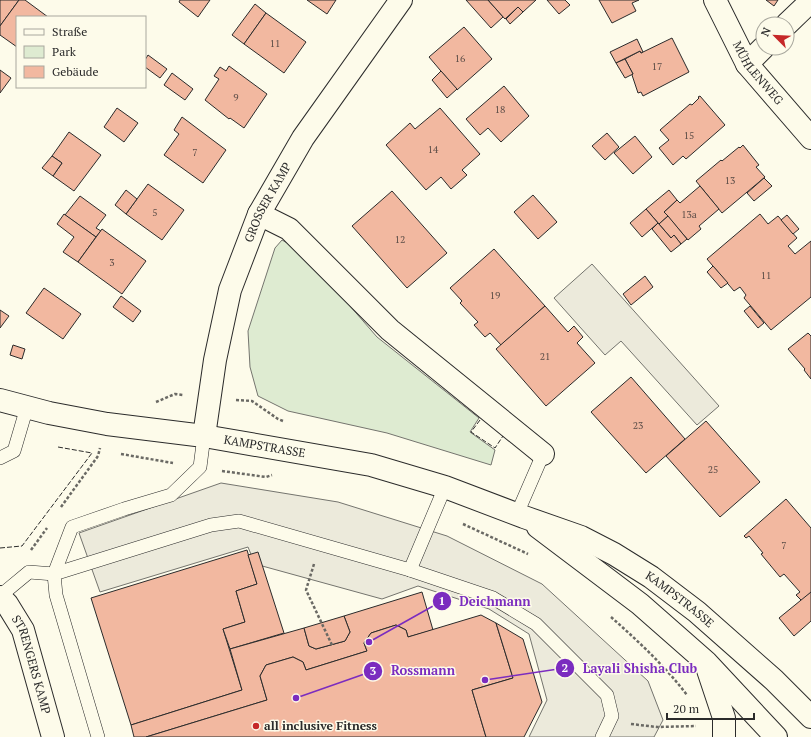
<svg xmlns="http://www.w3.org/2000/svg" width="811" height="737" font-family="'PT Serif',serif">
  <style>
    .green { fill: #deebd1; stroke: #74746e }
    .parking { fill: #eceadb; stroke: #74746e }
    .building { fill: #f2b8a0; stroke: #2b2b2b }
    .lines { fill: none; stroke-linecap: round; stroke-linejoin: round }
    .service-casing { stroke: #2b2b2b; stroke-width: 14 }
    .minor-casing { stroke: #2b2b2b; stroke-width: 24 }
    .path { stroke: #6a6964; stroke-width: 2.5; stroke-dasharray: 3 2; stroke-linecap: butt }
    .service { stroke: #fdfbea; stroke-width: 13 }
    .minor { stroke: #fdfbea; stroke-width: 22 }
    .fence { stroke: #2b2b2b; stroke-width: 1; stroke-dasharray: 5 2; stroke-linecap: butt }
    .poi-dot { fill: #c62828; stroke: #fdfbea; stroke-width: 1.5 }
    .labels { text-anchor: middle; stroke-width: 3; stroke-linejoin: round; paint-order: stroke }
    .number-label { font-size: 10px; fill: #5d4e48 }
    .street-label { font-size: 12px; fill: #2b2b2b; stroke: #fdfbea }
    .poi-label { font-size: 12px; font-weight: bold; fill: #2b2b2b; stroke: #fdfbea; text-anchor: start }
    .leader { fill: none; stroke: #7b2cbf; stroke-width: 1.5 }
    .callout-dot { fill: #7b2cbf; stroke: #fdfbea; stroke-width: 1.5 }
    .mark-label { font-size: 12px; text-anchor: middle; font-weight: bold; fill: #fff }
    .callout-label { font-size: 13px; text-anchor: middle; font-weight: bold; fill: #7b2cbf; stroke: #fdfbea; stroke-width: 3; stroke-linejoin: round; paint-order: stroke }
  </style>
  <rect width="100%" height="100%" fill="#fdfbea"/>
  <polygon class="green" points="282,240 303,252 377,337 479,418 470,432 495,450 491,465 387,433 288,411 258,396 250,367 248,331 275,248"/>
  <g class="parking">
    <polygon points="592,264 719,406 697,425 621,341 605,355 554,298"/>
    <polygon points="221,483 338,502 447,536 542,584 648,681 663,720 654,737 529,737 547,700 529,634 489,609 418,586 382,599 255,564 248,547 100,592 79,533"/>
  </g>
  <g class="building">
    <polygon points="0,0 19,0 0,26"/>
    <polygon points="19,0 25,0 48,17 17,17 17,47 0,35 0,26"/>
    <polygon points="180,0 210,0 198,17 179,2"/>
    <polygon points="307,0 336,0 327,14"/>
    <polygon points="466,0 488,0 503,17 491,28"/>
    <polygon points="488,0 536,0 523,12 518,7 505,19"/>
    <polygon points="547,0 565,0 570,5 559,14"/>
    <polygon points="599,0 639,0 632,3 636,11 612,23"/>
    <polygon points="766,0 778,0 774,6"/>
    <polygon points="255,4 266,13 244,44 232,35"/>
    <polygon points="518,7 523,12 510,24 506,19"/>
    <polygon points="266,13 306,42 284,73 244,44"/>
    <polygon points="464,27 492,59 457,90 429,57"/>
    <polygon points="672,38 689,72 643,96 641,92 638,93 632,75 633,74 625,59 640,51 641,53"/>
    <polygon points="637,39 643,52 641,53 640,51 616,63 610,52"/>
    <polygon points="148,55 167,69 160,78 145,67 145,60"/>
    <polygon points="625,59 633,74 625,78 616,63"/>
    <polygon points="229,66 267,94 244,128 230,118 229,119 205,100 219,79 214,76 220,67 226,71"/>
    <polygon points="0,70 11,78 0,93"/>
    <polygon points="441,71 457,89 447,98 432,80"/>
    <polygon points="172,73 193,89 185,100 164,85"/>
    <polygon points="504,86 529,116 501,142 488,128 480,135 466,119"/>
    <polygon points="700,96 725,125 686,159 683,156 673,165 659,148 669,140 660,130 690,104 692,105 699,98 698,97"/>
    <polygon points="117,108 138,123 124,142 104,127"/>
    <polygon points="440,108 480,154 462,170 467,175 451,189 441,177 426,190 386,145 410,123 415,129"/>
    <polygon points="182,117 226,150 203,183 164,155 179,134 174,130"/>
    <polygon points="69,132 101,155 74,191 53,176 62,163 52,156"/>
    <polygon points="607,133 619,147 605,160 592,146"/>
    <polygon points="635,136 652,157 633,174 614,153"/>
    <polygon points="743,145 759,165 756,167 765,177 722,213 696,181 721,160 722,161 739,147 740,148"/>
    <polygon points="52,156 62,163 53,176 42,168"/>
    <polygon points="764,178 772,186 754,201 747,193"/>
    <polygon points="148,184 184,210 162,240 126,214"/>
    <polygon points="700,186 719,209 699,226 701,229 688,240 664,212 677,200 680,203"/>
    <polygon points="126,190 137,199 126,214 115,205"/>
    <polygon points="669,190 677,200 664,212 668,216 659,224 646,209"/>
    <polygon points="392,191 447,253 407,288 352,226"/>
    <polygon points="533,195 557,222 538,239 514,212"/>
    <polygon points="80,196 106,215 96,228 101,231 96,237 65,215"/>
    <polygon points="646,209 658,223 642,237 630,223"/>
    <polygon points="64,214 96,237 78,262 63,252 74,237 57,224"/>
    <polygon points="760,214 768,224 778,216 797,238 788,246 795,254 811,241 811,297 771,330 744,298 746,295 740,287 734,291 707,259"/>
    <polygon points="787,215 799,229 793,234 781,220"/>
    <polygon points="668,216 687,239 681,244 674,235 671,238 659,224"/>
    <polygon points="658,223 671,238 674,235 681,244 671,252 652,229"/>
    <polygon points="102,229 146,261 122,294 78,262"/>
    <polygon points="494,249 545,306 501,345 490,333 485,337 474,325 478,322 460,303 462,301 450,288"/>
    <polygon points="713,266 728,283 721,288 707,272"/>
    <polygon points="645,276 653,287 631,305 623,294"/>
    <polygon points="44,288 81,314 63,339 26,313"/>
    <polygon points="121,296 141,311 133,322 113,307"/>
    <polygon points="545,306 568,332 574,326 583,337 577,343 595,363 546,406 496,349"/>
    <polygon points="750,306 764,323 758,328 744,311"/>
    <polygon points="0,310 9,316 0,328"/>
    <polygon points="808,333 811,336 811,379 804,370 805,369 788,349"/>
    <polygon points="13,345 25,349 22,359 10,355"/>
    <polygon points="631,377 685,439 646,473 591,412"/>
    <polygon points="706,421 760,482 720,517 666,456"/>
    <polygon points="786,499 811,528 811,592 802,601 796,595 800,592 784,574 780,577 761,554 763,553 749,536 746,538 744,536"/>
    <polygon points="247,550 257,584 236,591 245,622 223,629 242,690 131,725 91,598"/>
    <polygon points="258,552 284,633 230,649 223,629 245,622 236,591 257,584 248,555"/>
    <polygon points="422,592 433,630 408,637 406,630 396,625 371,633 364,643 367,651 306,670 303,662 293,657 266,665 260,676 267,700 146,737 134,737 131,725 242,690 230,649 304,628 309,646 316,649 345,641 350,632 344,616"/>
    <polygon points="811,592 811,621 794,636 779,618"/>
    <polygon points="481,615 496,623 513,678 472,690 486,737 146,737 267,700 260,676 266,665 293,657 303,662 306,670 367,651 364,643 371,633 396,625 406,630 408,637"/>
    <polygon points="344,616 350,632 345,641 316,649 309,646 304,628"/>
    <polygon points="496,623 523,639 542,702 524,737 486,737 472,690 513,678"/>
  </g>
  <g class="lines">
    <defs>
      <g id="service">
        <polyline points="0,458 14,451 27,407"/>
        <polyline points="517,514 543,454"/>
        <polyline points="410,570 445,487"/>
        <polyline points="0,596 29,572 54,574 211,525 239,521 410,570 493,598 536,624 607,695 612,716 602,737"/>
        <polyline points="98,737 56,595 54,574 72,527 124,509 171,495 200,467 204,436"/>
      </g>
      <g id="minor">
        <path id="s1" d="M 715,0 L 747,64 L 811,138"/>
        <polyline points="787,24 811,1"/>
        <polyline points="747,64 763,48"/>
        <polyline points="259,214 289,229 390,330 543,454"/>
        <path id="s2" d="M 0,400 L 49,413 L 107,424 L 204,436 L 371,465 L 445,487 L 524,517 L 581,537 L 614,554 L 651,577 L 697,612 L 774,680 L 811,717"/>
        <path id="s3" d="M 204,436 L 215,360 L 230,290 L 259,214 L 303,138 L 401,0"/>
        <polyline points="538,527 640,604 706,662 776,737"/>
        <path id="s4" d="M 0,597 L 7,604 L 23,630 L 53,737"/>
        <polyline points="707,667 724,718 724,737"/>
      </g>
    </defs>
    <use href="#service" class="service-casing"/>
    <use href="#minor" class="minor-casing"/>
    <g class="path">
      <polyline points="236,400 252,401 278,419 283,421"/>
      <polyline points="156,402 175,394 183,395"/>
      <polyline points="121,454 173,463"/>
      <polyline points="222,471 266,477 272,475"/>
      <polyline points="61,507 98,456 100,448"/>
      <polyline points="463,524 528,554"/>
      <polyline points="31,550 47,528"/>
      <polyline points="314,564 306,590 332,645"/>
      <path d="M 611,617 C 638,641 665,666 687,695"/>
      <polyline points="631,724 657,727 696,726"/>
    </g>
    <use href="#service" class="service"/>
    <use href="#minor" class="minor"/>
    <g class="fence">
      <polyline points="480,420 471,432 495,448 503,436"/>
      <polyline points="0,548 22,546 92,453 58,447"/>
    </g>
  </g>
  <circle class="poi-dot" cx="256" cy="726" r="4"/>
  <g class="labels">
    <g class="number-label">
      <text x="275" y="47">11</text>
      <text x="460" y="62">16</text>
      <text x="657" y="70">17</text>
      <text x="236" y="101">9</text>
      <text x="500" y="113">18</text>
      <text x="689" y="139">15</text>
      <text x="433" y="153">14</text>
      <text x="195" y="156">7</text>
      <text x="730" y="184">13</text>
      <text x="155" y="216">5</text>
      <text x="689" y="218">13a</text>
      <text x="400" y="243">12</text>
      <text x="112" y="266">3</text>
      <text x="766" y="279">11</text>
      <text x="495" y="299">19</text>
      <text x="545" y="360">21</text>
      <text x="638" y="429">23</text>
      <text x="713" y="473">25</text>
      <text x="784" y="549">7</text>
    </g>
    <g class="street-label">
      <text dy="4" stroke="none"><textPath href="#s1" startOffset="85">MÜHLENWEG</textPath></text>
      <text dy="4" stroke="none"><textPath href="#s3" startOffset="244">GROSSER KAMP</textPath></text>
      <text dy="4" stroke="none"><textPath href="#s2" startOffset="269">KAMPSTRASSE</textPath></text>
      <text dy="4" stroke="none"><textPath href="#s2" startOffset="716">KAMPSTRASSE</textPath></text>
      <text dy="4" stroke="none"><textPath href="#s4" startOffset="76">STRENGERS KAMP</textPath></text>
    </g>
    <g class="poi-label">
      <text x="264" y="730">all inclusive Fitness</text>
    </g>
  </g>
  <path class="leader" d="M369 642L442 601M485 680L565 668M296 698L373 671"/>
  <g class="callout-dot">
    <circle cx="369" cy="642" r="4"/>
    <circle cx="485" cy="680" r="4"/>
    <circle cx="296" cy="698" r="4"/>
    <circle cx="442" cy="601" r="10"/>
    <circle cx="565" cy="668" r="10"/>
    <circle cx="373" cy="671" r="10"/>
  </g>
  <g class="mark-label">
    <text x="442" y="605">1</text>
    <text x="565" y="672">2</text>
    <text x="373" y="675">3</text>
  </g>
  <g class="callout-label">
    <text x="495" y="606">Deichmann</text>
    <text x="640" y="673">Layali Shisha Club</text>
    <text x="423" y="675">Rossmann</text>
  </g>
  <rect x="16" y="16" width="130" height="72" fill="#fdfbea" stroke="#a9a89e"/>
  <rect x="24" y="29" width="20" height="6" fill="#fdfbea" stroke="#a9a89e"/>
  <text x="52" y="36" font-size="12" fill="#2b2b2b">Straße</text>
  <rect x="24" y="46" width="20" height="12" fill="#deebd1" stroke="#a9a89e"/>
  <text x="52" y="56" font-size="12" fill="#2b2b2b">Park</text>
  <rect x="24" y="66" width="20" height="12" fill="#f2b8a0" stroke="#a9a89e"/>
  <text x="52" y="76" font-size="12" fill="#2b2b2b">Gebäude</text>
  <g transform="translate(775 36) rotate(294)"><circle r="19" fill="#fdfbea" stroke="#a9a89e"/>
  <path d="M0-3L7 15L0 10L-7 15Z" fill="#c62828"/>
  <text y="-6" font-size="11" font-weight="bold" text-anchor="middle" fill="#2b2b2b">N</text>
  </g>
  <path d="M667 713v6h87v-6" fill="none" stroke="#2b2b2b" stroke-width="2"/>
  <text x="673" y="713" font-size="12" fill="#2b2b2b" stroke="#fdfbea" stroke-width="3" paint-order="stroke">20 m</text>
</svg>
